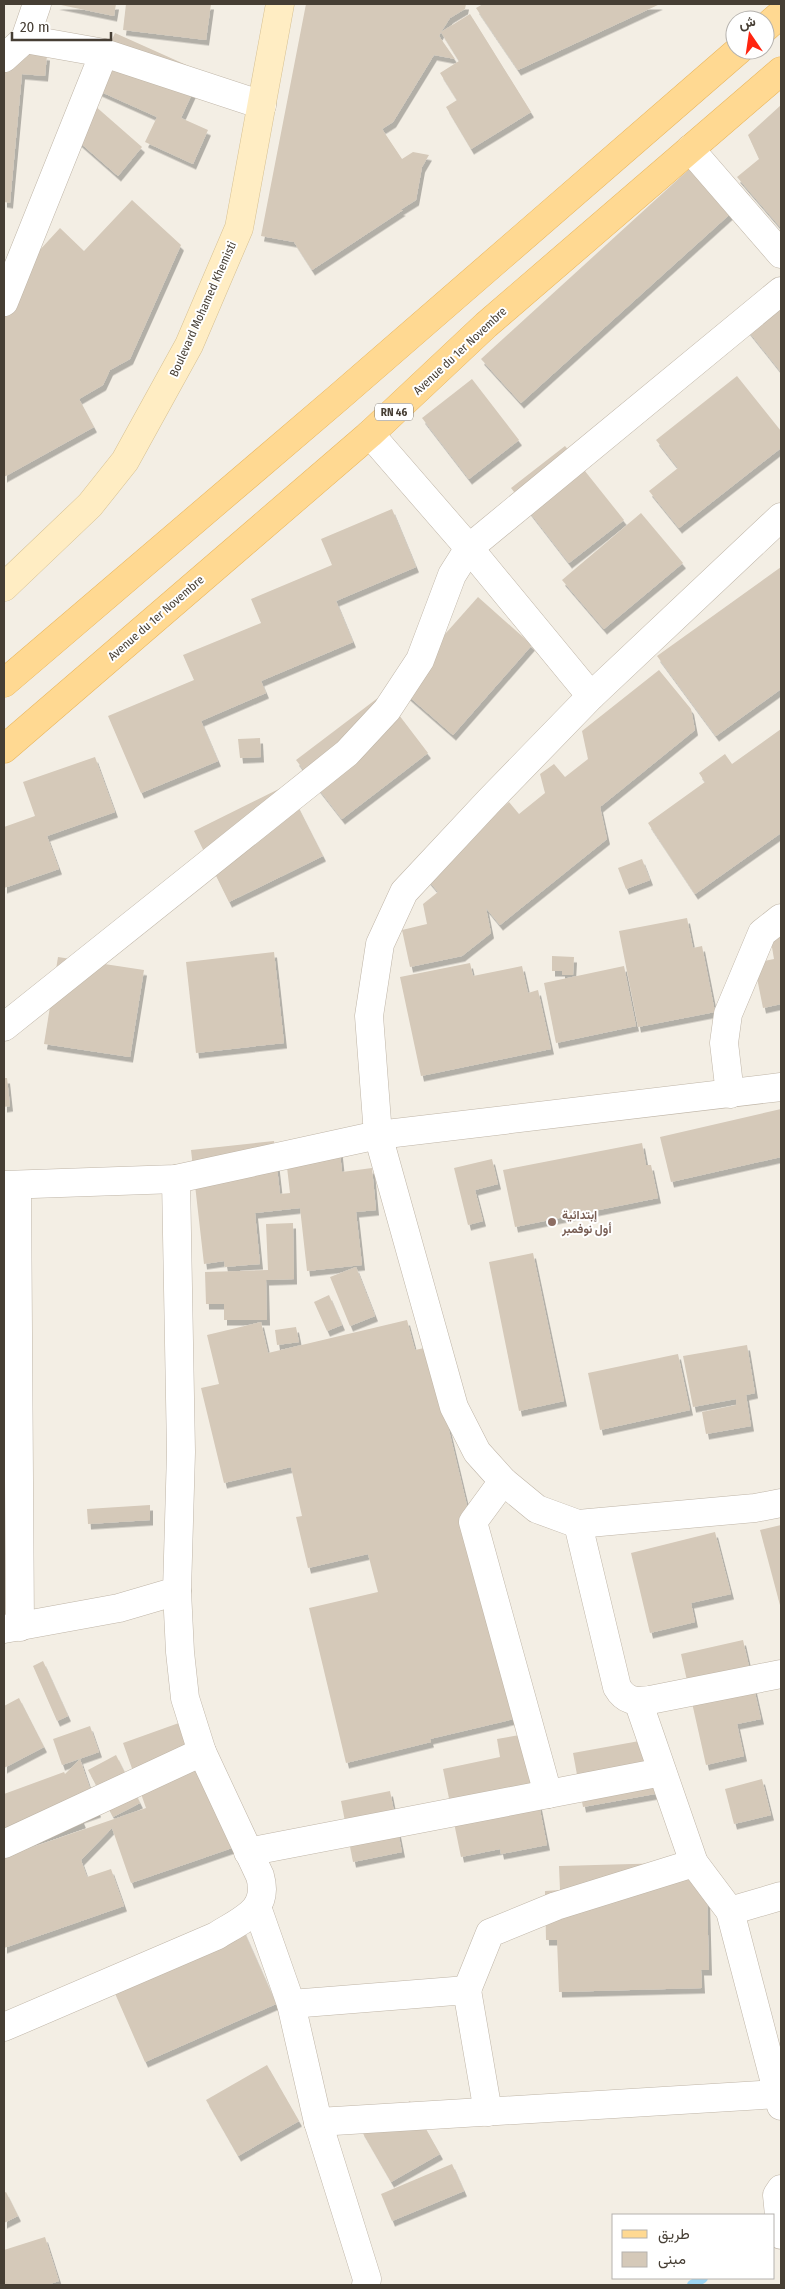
<svg xmlns="http://www.w3.org/2000/svg" width="785" height="2289" font-family="'Fira Sans Condensed',Vazirmatn,sans-serif">
  <style>
    .lines { fill: none; stroke-linecap: round; stroke-linejoin: round }
    .stream { stroke: #9dd5f3; stroke-width: 10 }
    .building { fill: #d5c9b9; filter: url(#shadow) }
    .street-casing { stroke: #bfb5a7; stroke-width: 29 }
    .secondary-casing { stroke: #d6c092; stroke-width: 29 }
    .primary-casing { stroke: #e9b65d; stroke-width: 29 }
    .street { stroke: #fff; stroke-width: 28 }
    .secondary { stroke: #ffedc3; stroke-width: 28 }
    .primary { stroke: #ffd992; stroke-width: 28 }
    .education-dot { fill: #8d6e63; stroke: #fff; stroke-width: 2 }
    .labels { text-anchor: middle; stroke-width: 4; stroke-linejoin: round; paint-order: stroke }
    .shield { fill: #fff; stroke: #7e7871; stroke-width: 1 }
    .shield-label { font-size: 11px; font-weight: bold; fill: #463e34 }
    .street-label { font-size: 12px; fill: #463e34; stroke: #fff }
    .education-label { font-size: 12px; font-weight: bold; fill: #785e54; stroke: #fff; text-anchor: start }
  </style>
  <defs>
    <filter id="shadow"><feDropShadow dx="3" dy="5.5" stdDeviation="0" flood-color="#0004"/></filter>
  </defs>
  <rect width="100%" height="100%" fill="#f3eee4"/>
  <g class="lines">
    <polyline class="stream" points="692,2285 703,2278"/>
  </g>
  <g class="building">
    <polygon points="56,4 116,4 114,16"/>
    <polygon points="126,4 211,4 206,40 123,30"/>
    <polygon points="306,4 466,4 465,9 450,18 441,32 470,14 531,112 471,149 446,107 457,100 440,73 459,61 441,32 439,36 455,59 434,55 393,122 382,129 402,159 413,152 429,155 422,167 416,200 400,210 403,210 312,270 294,242 261,236"/>
    <polygon points="483,4 660,4 518,70 476,8"/>
    <polygon points="115,33 202,72 181,118 208,130 193,164 145,142 157,117 90,87"/>
    <polygon points="4,50 47,55 45,76 22,74 10,203 4,202"/>
    <polygon points="86,98 142,147 118,176 61,126"/>
    <polygon points="781,105 781,228 737,177 759,159 748,135"/>
    <polygon points="709,151 750,196 521,403 481,359"/>
    <polygon points="132,200 181,245 130,359 110,370 103,385 79,399 94,427 4,477 4,289 60,228 84,251"/>
    <polygon points="781,300 781,372 746,328"/>
    <polygon points="737,376 781,431 781,448 679,528 649,491 678,468 656,440"/>
    <polygon points="472,379 519,440 469,479 422,418"/>
    <polygon points="565,446 624,520 569,563 511,488"/>
    <polygon points="392,509 416,567 336,601 353,642 261,681 266,693 201,721 218,761 141,793 108,716 194,680 183,655 261,623 251,599 332,565 321,539"/>
    <polygon points="641,513 683,563 604,629 562,580"/>
    <polygon points="781,567 781,689 716,736 657,656"/>
    <polygon points="478,597 532,645 453,735 398,687"/>
    <polygon points="659,670 691,709 695,730 600,807 607,839 500,925 486,908 491,933 462,956 410,967 402,930 427,924 423,904 438,892 424,875 509,802 519,814 545,793 540,774 554,764 565,777 588,759 582,731"/>
    <polygon points="383,694 428,753 342,819 296,760"/>
    <polygon points="781,729 781,833 695,894 648,823 705,782 699,773 725,754 732,764"/>
    <polygon points="260,738 261,757 240,758 238,739"/>
    <polygon points="95,757 115,812 47,836 59,869 4,888 4,827 35,816 23,782"/>
    <polygon points="287,785 323,856 229,902 194,831"/>
    <polygon points="642,859 650,880 626,889 618,868"/>
    <polygon points="687,918 693,948 702,946 715,1012 638,1027 619,931"/>
    <polygon points="781,921 781,1004 763,1008 754,963 774,959 768,924"/>
    <polygon points="274,952 284,1043 196,1053 186,962"/>
    <polygon points="552,956 574,957 573,975 562,975 562,971 552,971"/>
    <polygon points="58,957 144,970 130,1057 44,1044"/>
    <polygon points="470,963 473,976 522,966 528,993 538,990 551,1049 421,1076 400,977"/>
    <polygon points="624,966 636,1026 556,1043 544,983"/>
    <polygon points="4,1078 7,1078 10,1106 4,1107"/>
    <polygon points="781,1109 781,1157 671,1182 660,1137"/>
    <polygon points="274,1141 280,1194 290,1193 285,1150 339,1144 342,1172 372,1168 376,1210 356,1212 362,1265 307,1271 300,1208 255,1213 260,1264 225,1267 224,1261 204,1264 191,1150"/>
    <polygon points="642,1143 646,1165 651,1165 658,1198 515,1227 503,1170"/>
    <polygon points="492,1159 498,1184 475,1190 483,1221 468,1225 454,1168"/>
    <polygon points="293,1223 294,1279 266,1280 267,1320 224,1320 224,1304 206,1304 205,1272 268,1270 266,1224"/>
    <polygon points="533,1253 564,1401 519,1411 489,1262"/>
    <polygon points="356,1267 375,1316 350,1326 330,1277"/>
    <polygon points="329,1295 342,1325 327,1331 314,1302"/>
    <polygon points="407,1320 415,1350 429,1347 518,1718 430,1739 431,1742 346,1763 309,1608 378,1592 368,1554 308,1568 296,1517 302,1516 291,1467 224,1483 201,1388 219,1384 207,1335 261,1322 268,1353"/>
    <polygon points="296,1327 299,1342 277,1345 275,1330"/>
    <polygon points="747,1345 755,1393 746,1395 751,1426 706,1434 702,1412 736,1405 736,1399 693,1407 683,1356"/>
    <polygon points="678,1354 690,1410 600,1430 588,1373"/>
    <polygon points="150,1505 150,1520 88,1524 87,1509"/>
    <polygon points="781,1525 781,1609 760,1530"/>
    <polygon points="715,1532 731,1594 691,1603 695,1622 650,1633 631,1553"/>
    <polygon points="743,1640 761,1719 737,1724 744,1756 706,1765 681,1654"/>
    <polygon points="43,1661 68,1716 57,1721 33,1666"/>
    <polygon points="19,1698 44,1747 4,1768 4,1706"/>
    <polygon points="190,1719 235,1847 131,1883 112,1828 81,1860 87,1877 111,1869 124,1906 4,1948 4,1794 64,1772 65,1774 80,1759 98,1812 81,1818 83,1823 33,1841 24,1850 146,1808 123,1743"/>
    <polygon points="90,1726 99,1752 62,1765 53,1739"/>
    <polygon points="525,1734 547,1845 501,1854 500,1849 461,1857 443,1769 500,1757 497,1739"/>
    <polygon points="656,1738 666,1792 583,1807 573,1753"/>
    <polygon points="116,1755 140,1803 113,1817 88,1770"/>
    <polygon points="762,1779 771,1815 734,1824 725,1789"/>
    <polygon points="390,1791 402,1852 353,1862 341,1801"/>
    <polygon points="706,1862 709,1970 701,1970 702,1988 559,1992 557,1940 546,1940 545,1891 560,1890 559,1866"/>
    <polygon points="241,1925 276,2004 145,2062 110,1982"/>
    <polygon points="267,2065 299,2121 238,2156 206,2100"/>
    <polygon points="410,2101 440,2154 391,2182 361,2130"/>
    <polygon points="452,2164 464,2191 392,2221 381,2194"/>
    <polygon points="6,2192 18,2216 4,2223 4,2193"/>
    <polygon points="45,2237 59,2281 47,2285 4,2285 4,2250"/>
  </g>
  <g class="lines">
    <defs>
      <g id="street">
        <polyline points="25,39 104,53 262,105"/>
        <polyline points="4,58 25,39 37,4"/>
        <polyline points="690,149 781,254"/>
        <polyline points="4,302 104,53"/>
        <polyline points="370,434 469,548 591,696"/>
        <polyline points="781,517 591,696 489,801 404,892 380,944 369,1016 378,1135 454,1407 477,1452 503,1481 537,1509 578,1524 755,1508 781,1503"/>
        <polyline points="4,1027 347,753 387,710 420,660 452,575 469,548 781,291"/>
        <polyline points="730,1094 724,1043 728,1014 762,933 781,918"/>
        <polyline points="4,1185 176,1179 378,1135 781,1087"/>
        <polyline points="17,1185 20,1627"/>
        <polyline points="503,1481 473,1522 548,1794"/>
        <path d="M 578,1524 L 617,1687 C 625,1701 635,1702 650,1700 L 781,1674"/>
        <polyline points="4,1629 119,1608 177,1591 181,1452 176,1179"/>
        <polyline points="638,1701 694,1863 730,1911 781,2106"/>
        <polyline points="4,1844 202,1752 185,1698 180,1652 177,1591"/>
        <polyline points="248,1852 662,1772"/>
        <polyline points="257,1907 291,2004 318,2122 367,2279 366,2285"/>
        <polyline points="730,1911 781,1896"/>
        <polyline points="467,1990 490,1933 556,1906 694,1863"/>
        <polyline points="291,2004 467,1990 488,2112"/>
        <path d="M 4,2027 L 216,1936 C 241,1920 270,1911 260,1876 L 202,1752"/>
        <polyline points="318,2122 778,2094"/>
        <polyline points="781,2189 777,2195 781,2235"/>
      </g>
      <polyline id="secondary" points="4,587 90,505 125,461 189,345 239,228 280,4"/>
      <g id="primary">
        <polyline points="765,28 781,14"/>
        <polyline points="4,683 339,397 739,50"/>
        <polyline points="4,749 370,434 486,325 781,71"/>
      </g>
    </defs>
    <use href="#street" class="street-casing"/>
    <use href="#secondary" class="secondary-casing"/>
    <use href="#primary" class="primary-casing"/>
    <use href="#street" class="street"/>
    <use href="#secondary" class="secondary"/>
    <use href="#primary" class="primary"/>
  </g>
  <circle class="education-dot" cx="552" cy="1222" r="5"/>
  <g class="labels">
    <rect class="shield" x="375" y="403.5" width="38" height="17" rx="4"/>
    <g class="shield-label">
      <text x="394" y="416">RN 46</text>
    </g>
    <g class="street-label">
      <text transform="translate(203 309) rotate(-66)" y="4">Boulevard Mohamed Khemisti</text>
      <text transform="translate(460 351) rotate(-43)" y="4">Avenue du 1er Novembre</text>
      <text transform="translate(156 618) rotate(-41)" y="4">Avenue du 1er Novembre</text>
    </g>
    <g class="education-label">
      <text x="562" y="1219">إبتدائية<tspan x="562" dy="14">أول نوفمبر</tspan></text>
    </g>
  </g>
  <rect width="785" height="2289" fill="none" stroke="#463e34" stroke-width="10"/>
  <rect x="612" y="2214" width="162" height="65" fill="#ffffff" stroke="#b5b2ae"/>
  <rect x="622" y="2230" width="25" height="8" fill="#ffd992" stroke="#b5b2ae"/>
  <text x="658" y="2239" font-size="15" fill="#463e34">طريق</text>
  <rect x="622" y="2252" width="25" height="15" fill="#d5c9b9" stroke="#b5b2ae"/>
  <text x="658" y="2264" font-size="15" fill="#463e34">مبنى</text>
  <g transform="translate(750 35) rotate(347)"><circle r="24" fill="#ffffff" stroke="#b5b2ae"/>
  <path d="M0-4L9 19L0 12L-9 19Z" fill="#ff2510"/>
  <text y="-8" font-size="14" font-weight="bold" text-anchor="middle" fill="#463e34">ش</text>
  </g>
  <path d="M12 32v8h99v-8" fill="none" stroke="#463e34" stroke-width="2.5"/>
  <text x="20" y="32" font-size="15" fill="#463e34" stroke="#ffffff" stroke-width="4" paint-order="stroke">20 m</text>
</svg>
